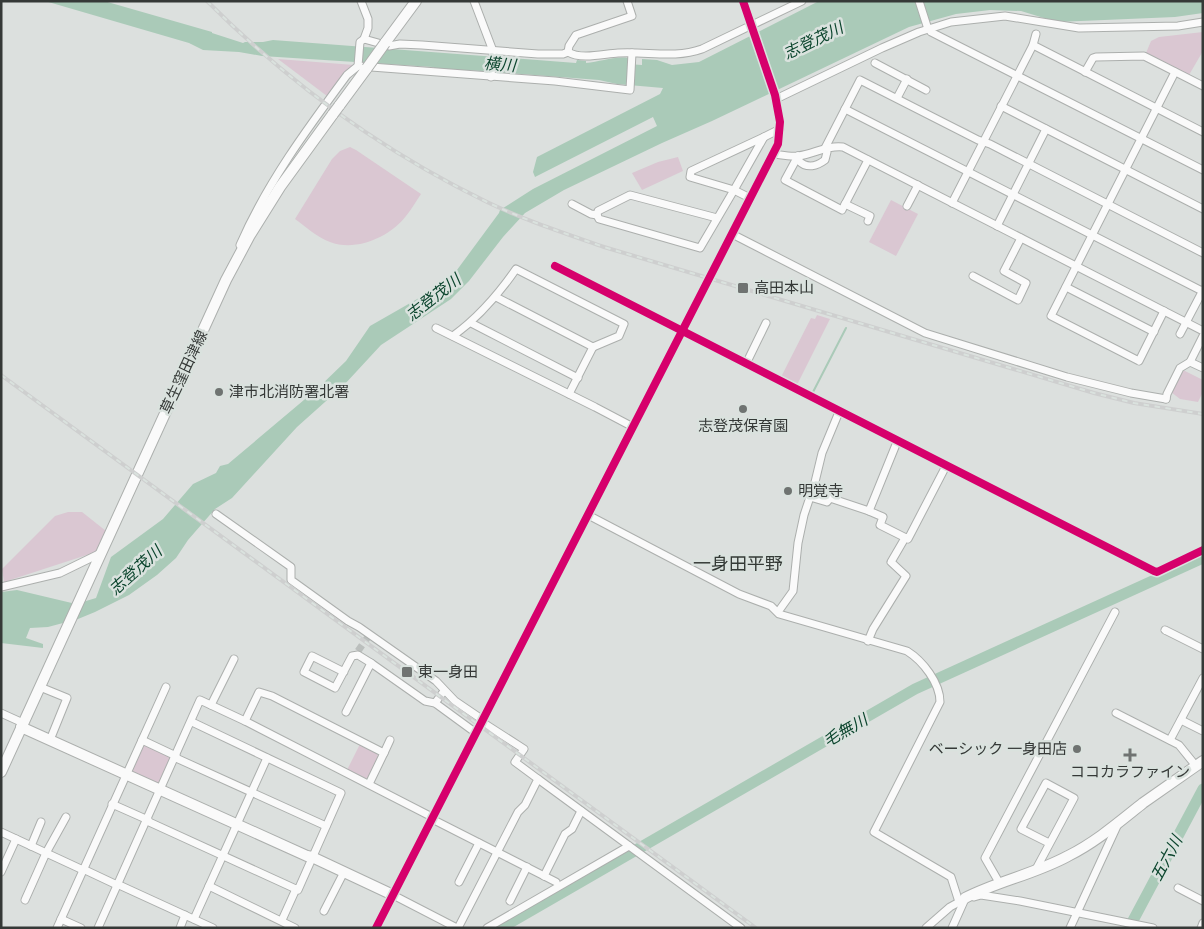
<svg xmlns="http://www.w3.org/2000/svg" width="1204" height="929" font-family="'PT Serif','Noto Sans JP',serif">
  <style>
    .green { fill: #dac7d2 }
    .water { fill: #aacab8 }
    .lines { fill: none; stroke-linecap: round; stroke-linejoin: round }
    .stream { stroke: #aacab8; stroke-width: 2 }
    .river { stroke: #aacab8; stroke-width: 11 }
    .street-tunnel { stroke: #bbbfbd; stroke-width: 7; stroke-dasharray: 7 3.5; stroke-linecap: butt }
    .street-casing { stroke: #acafad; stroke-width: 9 }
    .secondary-casing { stroke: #acafad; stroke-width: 12 }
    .street { stroke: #fafafa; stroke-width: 7 }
    .secondary { stroke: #fafafa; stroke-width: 10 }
    .rail-casing { stroke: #cecfcf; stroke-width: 4 }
    .rail { stroke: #dae2de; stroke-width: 2; stroke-dasharray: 5.5; stroke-linecap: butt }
    .secondary-bridge-casing { stroke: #acafad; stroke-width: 12; stroke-linecap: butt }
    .secondary-bridge { stroke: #fafafa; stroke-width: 10 }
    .cycleway-casing { stroke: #dae2de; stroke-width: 11 }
    .cycleway { stroke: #d6006c; stroke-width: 8 }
    .poi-dot { fill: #6f7371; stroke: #dae2de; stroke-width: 2 }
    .labels { text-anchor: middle; stroke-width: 5; stroke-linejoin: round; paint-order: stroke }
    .poi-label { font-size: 15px; fill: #353937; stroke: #dae2de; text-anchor: start }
    .street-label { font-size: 15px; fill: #353937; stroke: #dae2de }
    .water-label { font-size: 16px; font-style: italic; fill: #0b452d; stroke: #dae2de }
    .quarter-label { font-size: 18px; fill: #343a36; stroke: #dae2de }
  </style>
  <rect width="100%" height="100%" fill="#dce0de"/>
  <g class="green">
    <polygon points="1203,32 1203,51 1189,75 1146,53 1151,41 1159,37"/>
    <polygon points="278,59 354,65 327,96"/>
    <path d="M 350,147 L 356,150 L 421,194 C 416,201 412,209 406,216 C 390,237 356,252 330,242 C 317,237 306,227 295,219 L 332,159 L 340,151 Z"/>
    <polygon points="678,157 683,171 642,190 632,173 658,162"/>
    <polygon points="891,200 918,214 896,256 869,242"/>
    <polygon points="817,315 830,319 796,387 780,379 811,318 815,319"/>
    <polygon points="1183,370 1203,380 1203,392 1198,402 1180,399 1171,392"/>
    <polygon points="68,512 82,512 106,531 96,552 4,582 2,569 55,516"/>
    <polygon points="144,743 171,755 172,758 161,782 158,783 131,771 142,744"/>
    <polygon points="360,744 376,752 379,758 369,778 363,779 347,770"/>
  </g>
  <path class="water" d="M 45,1 L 104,1 L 212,32 L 212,33 L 243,43 L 245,42 L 263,42 L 273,40 L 576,63 L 577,60 L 586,61 L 586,63 C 600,62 614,56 628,58 L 628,64 L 642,65 L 642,59 L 657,60 L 672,65 L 699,62 L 819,1 L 1203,1 L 1203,13 L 1175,17 L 1057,22 L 1021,11 L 990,10 L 956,14 L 909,27 L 712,121 L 662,143 L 564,190 L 525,213 L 503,237 L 469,281 L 451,299 L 381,345 L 344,385 L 297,427 L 232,498 L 215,509 L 188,540 L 176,558 L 157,575 L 129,595 L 95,612 L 78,619 L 48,627 L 30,628 L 26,638 L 43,644 L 43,648 L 1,643 L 1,592 L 17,590 L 76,604 L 96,598 L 111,557 L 163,519 L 193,484 L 216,473 L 220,466 L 228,464 L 317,389 L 346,361 L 370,326 L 440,286 L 454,274 L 499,213 L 500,210 L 533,189 L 657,126 L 653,117 L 535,177 L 533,172 L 537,157 L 660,94 L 663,88 L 617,84 L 599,80 L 468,70 L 464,71 L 436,69 L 433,67 L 262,56 L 239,52 L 203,50 L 189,43 Z"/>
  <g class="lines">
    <polyline class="stream" points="812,394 846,328"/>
    <g class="river">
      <polyline points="501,928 915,689 1203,558"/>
      <polyline points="1129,928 1203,789"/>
    </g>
    <polyline class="street-tunnel" points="358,651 370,634"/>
    <defs>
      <g id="street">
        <polyline points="474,1 493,51 491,77"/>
        <path d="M 627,1 L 632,16 L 576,35 L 569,46 L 568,52 C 581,60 603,54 618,53 C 647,51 674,59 702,49 L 802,1"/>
        <polyline points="919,1 927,26 931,32 1203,170"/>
        <polyline points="364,39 389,46 400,44 422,45 538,54 563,54 568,52"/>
        <polyline points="1033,45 1203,132"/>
        <polyline points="875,63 926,90"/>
        <polyline points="358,66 555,81 630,90 632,53"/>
        <polyline points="1085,72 1093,58 1096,57 1144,56 1203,86"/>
        <polyline points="897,98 907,79"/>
        <polyline points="776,99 882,48 919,32 951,22 1005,16 1079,28 1178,26 1203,22"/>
        <polyline points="1001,106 1203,209"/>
        <polyline points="845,109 1202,291"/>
        <polygon points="764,137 734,190 690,177 691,171"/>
        <polyline points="764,137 780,129"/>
        <path d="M 774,154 C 782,155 790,157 798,156 C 814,154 827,145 843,147 L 1203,331"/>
        <path d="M 798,156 L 799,161 C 807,169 817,166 825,160 L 827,152 L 825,148 L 860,80 L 978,140 L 990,144 L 1203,253"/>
        <polyline points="798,156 785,180 842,210 868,160"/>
        <polyline points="952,203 1033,45 1036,34"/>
        <polyline points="572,204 591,214 597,215"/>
        <polyline points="845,204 870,216 868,221"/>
        <polyline points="907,206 918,185"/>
        <polyline points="717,218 630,195 598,211 597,215 599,219 606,221 700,248 734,190 750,198"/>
        <polyline points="997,226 1046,129"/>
        <polyline points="732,234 925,333 1067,377 1131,393 1166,399"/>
        <path d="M 240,245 C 267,183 307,129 347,75 L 358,66 L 360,42 L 364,39 L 368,28 L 368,19 L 361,1"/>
        <polyline points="555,266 1154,571 1157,572 1203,550"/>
        <polyline points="973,276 1018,300 1026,283 1004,271 1021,238"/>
        <polyline points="1066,287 1154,332"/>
        <polyline points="496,297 593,347 569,394"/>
        <polyline points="1164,311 1139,361 1051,316 1175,72"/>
        <polyline points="471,323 578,378"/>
        <polyline points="436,328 595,407 633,427"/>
        <polyline points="1180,334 1203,290"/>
        <path d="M 453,336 C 479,317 498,295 516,269 L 624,324 L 619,336 L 593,347"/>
        <polyline points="1190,362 1203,368"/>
        <polyline points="746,364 766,323"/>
        <polyline points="1166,399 1167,394 1180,368 1190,362 1203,336"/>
        <polyline points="897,442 869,511 883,517 880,525 908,539 946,466"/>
        <polyline points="810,497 827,502 830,498 869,511"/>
        <polyline points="216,514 291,567 291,580 348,621 359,627 436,681 455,701 483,720"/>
        <path d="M 588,515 L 739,594 L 771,606 L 779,614 L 907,651 C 923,661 940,683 940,702 L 874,832 L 951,877 L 959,902"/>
        <polyline points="1,587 60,573 101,553"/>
        <polyline points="778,612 793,591 798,543 804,515 815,482 822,453 839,412"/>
        <polyline points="1165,630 1203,649"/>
        <polyline points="868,641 873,629 906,576 891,562 905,538"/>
        <polyline points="344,672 312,656 304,672 335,688 352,656 358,655 371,663"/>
        <polyline points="40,687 67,698 50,740"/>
        <polyline points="435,703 444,691"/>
        <polyline points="211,705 234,659"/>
        <polyline points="346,712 371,663 425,701 435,703 476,733"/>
        <polyline points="1,713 23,723"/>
        <polyline points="1116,713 1179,745 1196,766"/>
        <polyline points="1181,720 1203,731"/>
        <polyline points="245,721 259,692 272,696 384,753 369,784"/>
        <polyline points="142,740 176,756"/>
        <polyline points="1170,740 1203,678"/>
        <polyline points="384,753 390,740"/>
        <polyline points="176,758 326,826"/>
        <polyline points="538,779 741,928"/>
        <polyline points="112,804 148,820"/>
        <polyline points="432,819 556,882"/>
        <polyline points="147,821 298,890 341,793 192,722"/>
        <polyline points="1,832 83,870"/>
        <polyline points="31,846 41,822"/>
        <polyline points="83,869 117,885"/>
        <polyline points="1035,871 1074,798 1046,783 1021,829 1049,843"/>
        <polyline points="1,872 16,839"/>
        <polyline points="544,876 565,834 572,829 581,811"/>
        <polyline points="459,882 479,843"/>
        <polyline points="117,884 213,928"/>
        <polyline points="1000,884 985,858 1115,612"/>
        <polyline points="209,886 295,928"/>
        <polyline points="1178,888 1203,901"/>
        <polyline points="393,895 457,928"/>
        <polyline points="974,897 981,895 1020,901 1153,928"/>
        <polyline points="25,900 46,853 66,817"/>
        <polyline points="510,901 527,867"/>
        <polyline points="324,911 344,872"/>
        <polyline points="61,919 81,928"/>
        <polyline points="194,919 267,758"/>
        <polyline points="282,920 296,889"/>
        <polyline points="57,928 166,687"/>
        <polyline points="98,928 200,700 245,721 432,817"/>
        <polyline points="180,928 185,915"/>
        <polyline points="376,928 778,144 780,122 775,95 743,1"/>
        <polyline points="458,928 518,812 525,805 538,779 515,762 524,749 482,722"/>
        <polyline points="487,928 629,846"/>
        <polyline points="926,928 950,907 961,901"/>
        <polyline points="952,928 965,899"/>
        <polyline points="1070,928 1117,826"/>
        <polyline points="1201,928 1203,923"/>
      </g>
      <g id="secondary">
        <polyline points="385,43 416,1"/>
        <polyline points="339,106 367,68"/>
        <polyline points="21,727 307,856 312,857 393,895"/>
        <polyline points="1,772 226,280 250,235 280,187 333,114"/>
        <path d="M 965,898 C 998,881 1035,874 1068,856 C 1096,842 1119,822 1143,803 C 1163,789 1183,775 1203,761"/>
      </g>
    </defs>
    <use href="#street" class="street-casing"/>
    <use href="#secondary" class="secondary-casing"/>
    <use href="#street" class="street"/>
    <use href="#secondary" class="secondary"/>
    <defs>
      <g id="rail">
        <path d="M 207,1 C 289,83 382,151 487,202 C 524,220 564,233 604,247 L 1094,393 L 1134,403 L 1203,414"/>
        <polyline points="1,375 756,928"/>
      </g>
    </defs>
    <use href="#rail" class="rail-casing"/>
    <use href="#rail" class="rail"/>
    <defs>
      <g id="secondary-bridge">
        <polyline points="367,68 385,43"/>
        <polyline points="333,114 339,106"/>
      </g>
    </defs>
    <use href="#secondary-bridge" class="secondary-bridge-casing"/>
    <use href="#secondary-bridge" class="secondary-bridge"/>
    <defs>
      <g id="cycleway">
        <polyline points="555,266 1154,571 1157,572 1203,550"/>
        <polyline points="376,928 778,144 780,122 775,95 743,1"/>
      </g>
    </defs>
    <use href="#cycleway" class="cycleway-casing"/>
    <use href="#cycleway" class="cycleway"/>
  </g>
  <g class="poi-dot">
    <rect x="737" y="282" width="12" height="12" rx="2.5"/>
    <circle cx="219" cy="392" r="5"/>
    <circle cx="743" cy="409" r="5"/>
    <circle cx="788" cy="491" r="5"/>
    <rect x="401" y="666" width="12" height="12" rx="2.5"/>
    <circle cx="1077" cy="749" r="5"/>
    <path d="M1127.5 747.5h5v5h5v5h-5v5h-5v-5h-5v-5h5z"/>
  </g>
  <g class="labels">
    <g class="poi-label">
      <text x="754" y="293">高田本山</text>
      <text x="229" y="397">津市北消防署北署</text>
      <text x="743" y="431" text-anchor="middle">志登茂保育園</text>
      <text x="798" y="496">明覚寺</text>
      <text x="418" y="677">東一身田</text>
      <text x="1067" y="754" text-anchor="end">ベーシック 一身田店</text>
      <text x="1130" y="777" text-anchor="middle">ココカラファイン</text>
    </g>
    <g class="street-label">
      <text transform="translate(184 372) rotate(-65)" y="5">草生窪田津線</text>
    </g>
    <g class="water-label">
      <text transform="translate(813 40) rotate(-26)" y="6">志登茂川</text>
      <text transform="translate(500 64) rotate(4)" y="6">横川</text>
      <text transform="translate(433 297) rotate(-38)" y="6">志登茂川</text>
      <text transform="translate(135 570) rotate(-42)" y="6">志登茂川</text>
      <text transform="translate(845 730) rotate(-30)" y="6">毛無川</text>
      <text transform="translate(1166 858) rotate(-62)" y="6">五六川</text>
    </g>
    <g class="quarter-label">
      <text x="738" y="570">一身田平野</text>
    </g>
  </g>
  <rect width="1204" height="929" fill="none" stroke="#353937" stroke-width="5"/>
</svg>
